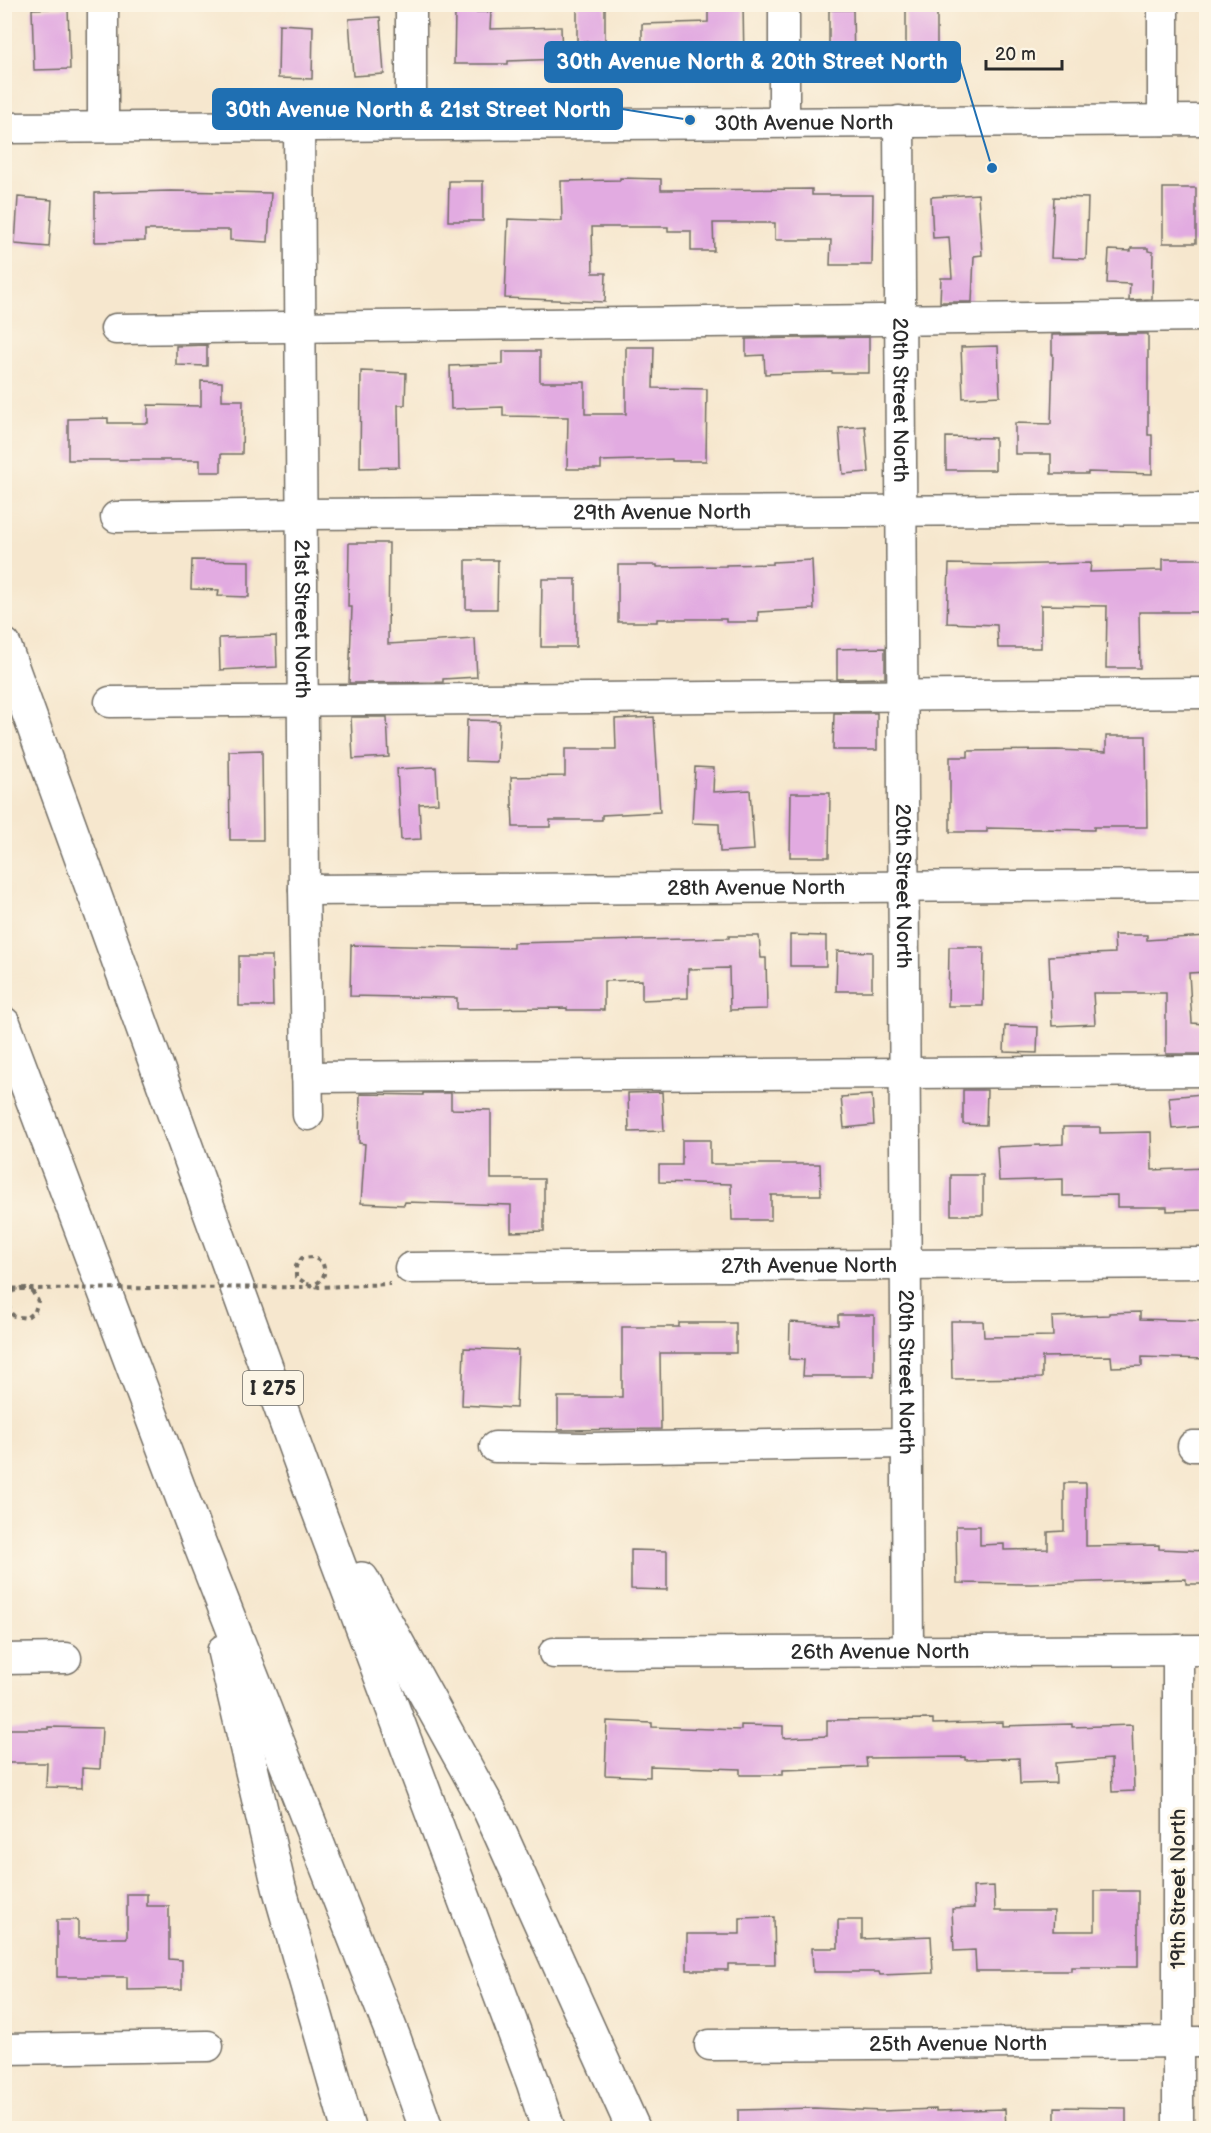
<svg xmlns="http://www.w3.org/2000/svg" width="1211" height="2133" font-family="'Balsamiq Sans',sans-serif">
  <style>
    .building { fill: #e2abe1 }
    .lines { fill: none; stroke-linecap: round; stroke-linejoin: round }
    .minor-casing { stroke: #726d64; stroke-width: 33 }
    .highway-casing { stroke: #726d64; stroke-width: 36 }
    .path { stroke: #726d64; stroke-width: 4; stroke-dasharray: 4.5 4.5; stroke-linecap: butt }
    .minor { stroke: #fff; stroke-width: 30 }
    .highway { stroke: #fff; stroke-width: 33 }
    .path-bridge { stroke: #726d64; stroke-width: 4; stroke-dasharray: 4.5 4.5; stroke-linecap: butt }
    .labels { text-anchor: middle; stroke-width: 6; stroke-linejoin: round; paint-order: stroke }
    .shield { fill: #fcf5e5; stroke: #6a6863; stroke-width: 1.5 }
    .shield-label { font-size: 20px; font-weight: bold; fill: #2b2b2b }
    .street-label { font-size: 21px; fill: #2b2b2b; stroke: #fcf5e5 }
    .leader { fill: none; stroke: #1f6fb2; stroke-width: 2 }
    .callout-dot { fill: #1f6fb2; stroke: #fcf5e5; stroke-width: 2 }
    .callout { fill: #1f6fb2; stroke: #1f6fb2; stroke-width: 2 }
    .callout-label { font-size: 22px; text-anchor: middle; font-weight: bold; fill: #fff }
  </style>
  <rect width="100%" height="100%" fill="#fcf5e5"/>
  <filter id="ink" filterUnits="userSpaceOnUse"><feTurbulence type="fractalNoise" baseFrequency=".0167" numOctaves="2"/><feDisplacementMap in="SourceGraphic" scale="12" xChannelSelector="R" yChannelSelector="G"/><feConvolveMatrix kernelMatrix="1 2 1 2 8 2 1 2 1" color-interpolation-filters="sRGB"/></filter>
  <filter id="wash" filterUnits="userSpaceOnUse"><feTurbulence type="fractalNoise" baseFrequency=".008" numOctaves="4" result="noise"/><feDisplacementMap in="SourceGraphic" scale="24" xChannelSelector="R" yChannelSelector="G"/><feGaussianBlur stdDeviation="1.35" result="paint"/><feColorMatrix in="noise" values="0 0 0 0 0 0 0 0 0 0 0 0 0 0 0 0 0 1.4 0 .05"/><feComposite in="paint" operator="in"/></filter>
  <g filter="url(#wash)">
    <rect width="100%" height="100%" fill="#f6e7ce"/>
    <g id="blocks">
      <g class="building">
        <polygon points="577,4 605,4 605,41 577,42"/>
        <polygon points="708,4 743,4 744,63 683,63 683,65 642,66 642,24 708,22"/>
        <rect x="906" y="7" width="31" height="52"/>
        <polygon points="68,8 70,69 34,70 32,9"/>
        <polygon points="829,10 853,10 854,66 829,66"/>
        <polygon points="455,12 491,12 490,29 561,27 562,59 508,61 508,64 454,64"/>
        <polygon points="380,17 384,74 353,76 349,19"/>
        <polygon points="279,24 313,26 312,79 278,78"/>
        <polygon points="620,178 661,179 661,190 812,189 812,195 873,195 872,265 830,265 831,240 775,240 775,223 713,223 714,251 691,251 691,231 668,231 668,227 592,227 593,273 606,273 605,302 505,298 508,219 562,221 561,181 620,180"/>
        <polygon points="449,181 483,181 483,221 448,221"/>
        <rect x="1163" y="188" width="33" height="55"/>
        <polygon points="171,191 271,193 268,242 230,240 230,230 145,230 145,241 95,242 95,193"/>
        <polygon points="978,194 982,255 974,256 972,302 940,302 941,278 952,278 949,237 933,238 931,197"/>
        <polygon points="18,197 52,200 49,247 15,244"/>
        <polygon points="1054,197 1088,198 1086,259 1051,258"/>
        <polygon points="1131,248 1148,248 1148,251 1153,252 1152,299 1129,300 1130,284 1107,283 1109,250 1131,251"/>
        <polygon points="1129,334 1148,334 1148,435 1152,435 1152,474 1088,472 1088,474 1051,474 1051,454 1015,454 1015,423 1051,424 1053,354 1052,354 1052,335"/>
        <polygon points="869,337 869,373 832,373 832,372 765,374 764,355 746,356 746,339"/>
        <polygon points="207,345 207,366 176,365 176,346"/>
        <polygon points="998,346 1000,396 963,398 961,347"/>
        <polygon points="626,347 654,347 653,388 707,389 706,461 672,461 672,459 601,461 601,469 567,469 568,417 503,416 503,407 451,409 450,366 503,364 503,351 540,351 540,382 585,382 585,414 626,414"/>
        <polygon points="361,371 406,373 405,405 398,405 399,467 360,468"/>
        <polygon points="201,381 222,382 222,400 243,400 242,454 221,454 221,472 200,472 200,460 68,460 68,419 108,418 108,423 148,423 148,405 201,406"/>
        <polygon points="865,426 869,472 843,474 839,428"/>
        <polygon points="946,437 995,438 995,470 946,470"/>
        <polygon points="349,543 389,543 388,644 475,639 477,677 443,679 443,682 349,683 352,607 348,607"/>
        <polygon points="1163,559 1206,559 1206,612 1139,612 1140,668 1106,668 1107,606 1041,605 1041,648 998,648 997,625 947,623 949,564 997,565 1091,563 1090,572 1163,570"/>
        <polygon points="192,560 249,561 249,597 218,596 219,590 191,589"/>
        <polygon points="466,560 498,560 497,609 466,609"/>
        <polygon points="812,560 814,609 758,612 758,622 726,622 726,619 657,619 657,622 618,622 618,565 657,565 657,567 726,566 726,565 773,564 773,562"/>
        <polygon points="542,579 576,579 576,647 541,647"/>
        <polygon points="276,636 277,667 220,670 219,638"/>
        <polygon points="885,648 885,678 837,679 837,649"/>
        <polygon points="834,713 877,713 877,750 833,750"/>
        <polygon points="351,717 387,717 389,757 353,759"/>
        <polygon points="654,717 660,812 602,815 602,820 550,820 550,827 513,827 511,777 565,776 565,749 616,749 615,719"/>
        <polygon points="467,720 499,721 497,762 466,761"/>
        <polygon points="1106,736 1146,736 1147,827 1094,827 1094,830 987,828 987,832 950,832 950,757 968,757 968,751 1057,750 1106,752"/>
        <polygon points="262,750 263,840 230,840 229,751"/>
        <polygon points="436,767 438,803 419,804 421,839 401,840 397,769"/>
        <polygon points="695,767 714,768 713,792 750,790 754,850 720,852 719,824 692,823"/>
        <polygon points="791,793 830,793 829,857 790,857"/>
        <polygon points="790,935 826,936 826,966 790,966"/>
        <polygon points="1114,935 1147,935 1147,940 1206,936 1206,972 1189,973 1192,1023 1203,1024 1203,1054 1166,1054 1166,993 1093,993 1095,1024 1052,1026 1049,956 1115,953"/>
        <polygon points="729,936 759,936 761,958 766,958 767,1009 730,1010 729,968 688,969 688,998 642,1000 642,980 604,981 604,1010 567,1010 567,1008 457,1009 457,998 350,996 351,945 513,948 513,943 729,938"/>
        <polygon points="949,947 984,947 983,1006 948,1006"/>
        <polygon points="837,951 872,952 872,991 836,991"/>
        <polygon points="239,956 272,956 273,1006 239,1006"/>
        <polygon points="1005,1026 1038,1027 1037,1053 1004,1052"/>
        <polygon points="963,1090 987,1090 986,1125 963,1124"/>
        <polygon points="662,1092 664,1131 629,1132 628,1093"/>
        <polygon points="423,1093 451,1093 451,1109 491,1110 491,1179 544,1179 544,1231 511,1232 511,1205 405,1202 404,1205 361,1203 365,1144 359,1143 360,1094 423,1095"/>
        <polygon points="1202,1094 1205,1126 1172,1129 1169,1097"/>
        <polygon points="872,1095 874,1125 844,1128 841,1097"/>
        <polygon points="1063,1127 1100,1127 1100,1133 1151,1132 1152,1170 1206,1168 1206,1210 1167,1211 1167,1207 1117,1207 1117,1195 1063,1196 1063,1179 999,1181 997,1147 1063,1144"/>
        <polygon points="682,1140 710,1140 710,1164 820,1164 821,1195 771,1195 771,1220 732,1220 731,1184 659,1182 659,1165 682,1165"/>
        <rect x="951" y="1175" width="32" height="40"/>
        <polygon points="1140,1312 1140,1319 1206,1321 1206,1359 1142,1357 1142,1366 1112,1367 1111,1356 1042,1357 1042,1378 952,1379 951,1321 983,1321 984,1337 1053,1336 1052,1317 1109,1315 1109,1313"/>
        <polygon points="838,1315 874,1315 874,1376 803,1376 804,1360 789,1359 790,1322 838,1325"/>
        <polygon points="679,1323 736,1323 736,1353 660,1353 661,1429 558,1430 558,1397 622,1397 622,1327 679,1327"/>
        <polygon points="464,1348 518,1350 516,1408 462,1405"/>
        <polygon points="1064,1483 1086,1483 1086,1546 1159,1545 1159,1549 1206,1551 1206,1584 1186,1584 1186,1579 1031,1584 957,1583 956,1526 980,1526 980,1545 1004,1544 1004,1550 1048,1549 1048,1532 1064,1531"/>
        <polygon points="631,1550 667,1551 667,1590 631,1589"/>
        <polygon points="933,1719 933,1724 1003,1722 1003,1726 1072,1724 1072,1727 1132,1725 1134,1791 1112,1792 1111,1759 1055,1763 1056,1783 1020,1784 1019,1758 965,1760 965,1757 866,1758 867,1767 783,1770 783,1775 740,1775 740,1769 650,1766 650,1777 605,1775 607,1721 652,1723 652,1727 741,1730 741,1725 783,1726 783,1738 827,1736 827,1720"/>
        <polygon points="48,1727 102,1728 100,1769 82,1768 82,1788 46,1787 47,1763 4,1763 4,1729 48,1729"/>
        <polygon points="994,1886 995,1911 1054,1911 1053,1931 1095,1931 1095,1891 1138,1891 1138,1967 1071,1967 1071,1971 976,1971 975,1950 954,1951 952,1909 974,1908 973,1887"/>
        <polygon points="127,1894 147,1894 147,1906 169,1906 169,1959 182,1960 182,1989 127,1990 127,1977 57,1977 57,1920 78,1920 78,1938 127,1938"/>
        <polygon points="774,1917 775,1964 728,1964 728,1970 687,1970 687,1934 740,1934 740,1918"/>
        <polygon points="838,1920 862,1920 862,1939 931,1936 933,1973 880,1975 879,1972 813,1972 812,1948 838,1948"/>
        <polygon points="1055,2107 1126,2108 1126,2128 1055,2128"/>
        <polygon points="814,2108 881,2111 936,2109 936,2111 1005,2109 1006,2128 738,2128 738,2110"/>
      </g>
    </g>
  </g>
  <g filter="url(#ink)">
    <use href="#blocks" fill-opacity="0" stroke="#726d64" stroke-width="1.5"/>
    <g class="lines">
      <defs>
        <g id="minor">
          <polyline points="103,4 103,126"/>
          <polyline points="411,4 411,124"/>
          <polyline points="784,4 784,122"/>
          <polyline points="1163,4 1163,120"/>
          <path id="s1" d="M 899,121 L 908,1651"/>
          <path id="s2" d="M 299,124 L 304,890 L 308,1115"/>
          <path id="s3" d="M 4,128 L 1206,120"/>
          <polyline points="116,329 1206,316"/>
          <path id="s4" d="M 116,517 L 302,514 L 1206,509"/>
          <polyline points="110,702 1206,693"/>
          <path id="s5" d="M 304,890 L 1206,885"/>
          <polyline points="307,1077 1206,1071"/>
          <path id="s6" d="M 410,1268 L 1206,1263"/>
          <polyline points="1193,1446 1206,1446"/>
          <polyline points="495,1447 588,1448 906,1443"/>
          <polyline points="1178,1650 1178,2128"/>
          <path id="s7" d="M 554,1653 L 1206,1650"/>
          <polyline points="4,1659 66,1658"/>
          <path id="s8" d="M 710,2045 L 1206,2042"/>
          <polyline points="4,2049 208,2046"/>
        </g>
        <g id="highway">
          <polyline points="4,645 307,1480 533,2082 548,2128"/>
          <polyline points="4,1024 199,1542 394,2038 426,2128"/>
          <polyline points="362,1579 490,1811 633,2128"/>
          <polyline points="224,1651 279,1887 348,2128"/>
        </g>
      </defs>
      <use href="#minor" class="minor-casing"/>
      <use href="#highway" class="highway-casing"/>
      <g class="path">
        <polyline points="307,1284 319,1287 390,1284"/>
        <polyline points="4,1289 26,1288 32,1291"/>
      </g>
      <use href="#minor" class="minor"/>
      <use href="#highway" class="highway"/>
      <path class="path-bridge" d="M 32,1291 L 38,1301 L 35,1311 L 26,1318 L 14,1316 L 10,1312 L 8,1301 L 13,1291 L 21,1289 L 305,1287 C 319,1285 329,1277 322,1262 L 313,1257 L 302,1258 L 296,1266 L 296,1277 L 307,1284"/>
    </g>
  </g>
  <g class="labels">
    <rect class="shield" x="243" y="1371" width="60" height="34" rx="4.5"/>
    <g class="shield-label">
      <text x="273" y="1395">I 275</text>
    </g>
    <g class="street-label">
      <text dy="7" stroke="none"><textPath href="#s3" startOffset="800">30th Avenue North</textPath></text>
      <text dy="7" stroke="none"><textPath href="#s1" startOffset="279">20th Street North</textPath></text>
      <text dy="7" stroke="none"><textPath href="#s4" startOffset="546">29th Avenue North</textPath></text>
      <text dy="7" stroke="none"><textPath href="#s2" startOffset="495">21st Street North</textPath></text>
      <text dy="7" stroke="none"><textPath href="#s1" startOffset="765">20th Street North</textPath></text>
      <text dy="7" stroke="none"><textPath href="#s5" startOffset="452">28th Avenue North</textPath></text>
      <text dy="7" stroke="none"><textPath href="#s6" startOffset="399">27th Avenue North</textPath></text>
      <text dy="7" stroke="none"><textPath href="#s1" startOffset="1251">20th Street North</textPath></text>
      <text dy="7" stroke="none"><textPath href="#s7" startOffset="326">26th Avenue North</textPath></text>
      <text transform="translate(1178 1889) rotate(-90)" y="7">19th Street North</text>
      <text dy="7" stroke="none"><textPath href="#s8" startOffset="248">25th Avenue North</textPath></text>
    </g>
  </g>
  <path class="leader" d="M992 168L960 62M690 120L622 109"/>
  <g class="callout-dot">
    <circle cx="992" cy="168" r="6"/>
    <circle cx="690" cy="120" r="6"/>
  </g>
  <g class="callout">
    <rect x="545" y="42" width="415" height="40" rx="6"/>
    <rect x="213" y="89" width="409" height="40" rx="6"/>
  </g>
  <g class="callout-label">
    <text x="752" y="69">30th Avenue North &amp; 20th Street North</text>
    <text x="418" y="117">30th Avenue North &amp; 21st Street North</text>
  </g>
  <rect width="1211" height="2133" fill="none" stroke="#fcf5e5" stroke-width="24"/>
  <path d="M986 60v9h76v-9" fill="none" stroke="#2b2b2b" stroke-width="3"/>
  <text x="995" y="60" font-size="18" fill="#2b2b2b" stroke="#fcf5e5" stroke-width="4.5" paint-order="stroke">20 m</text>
</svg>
